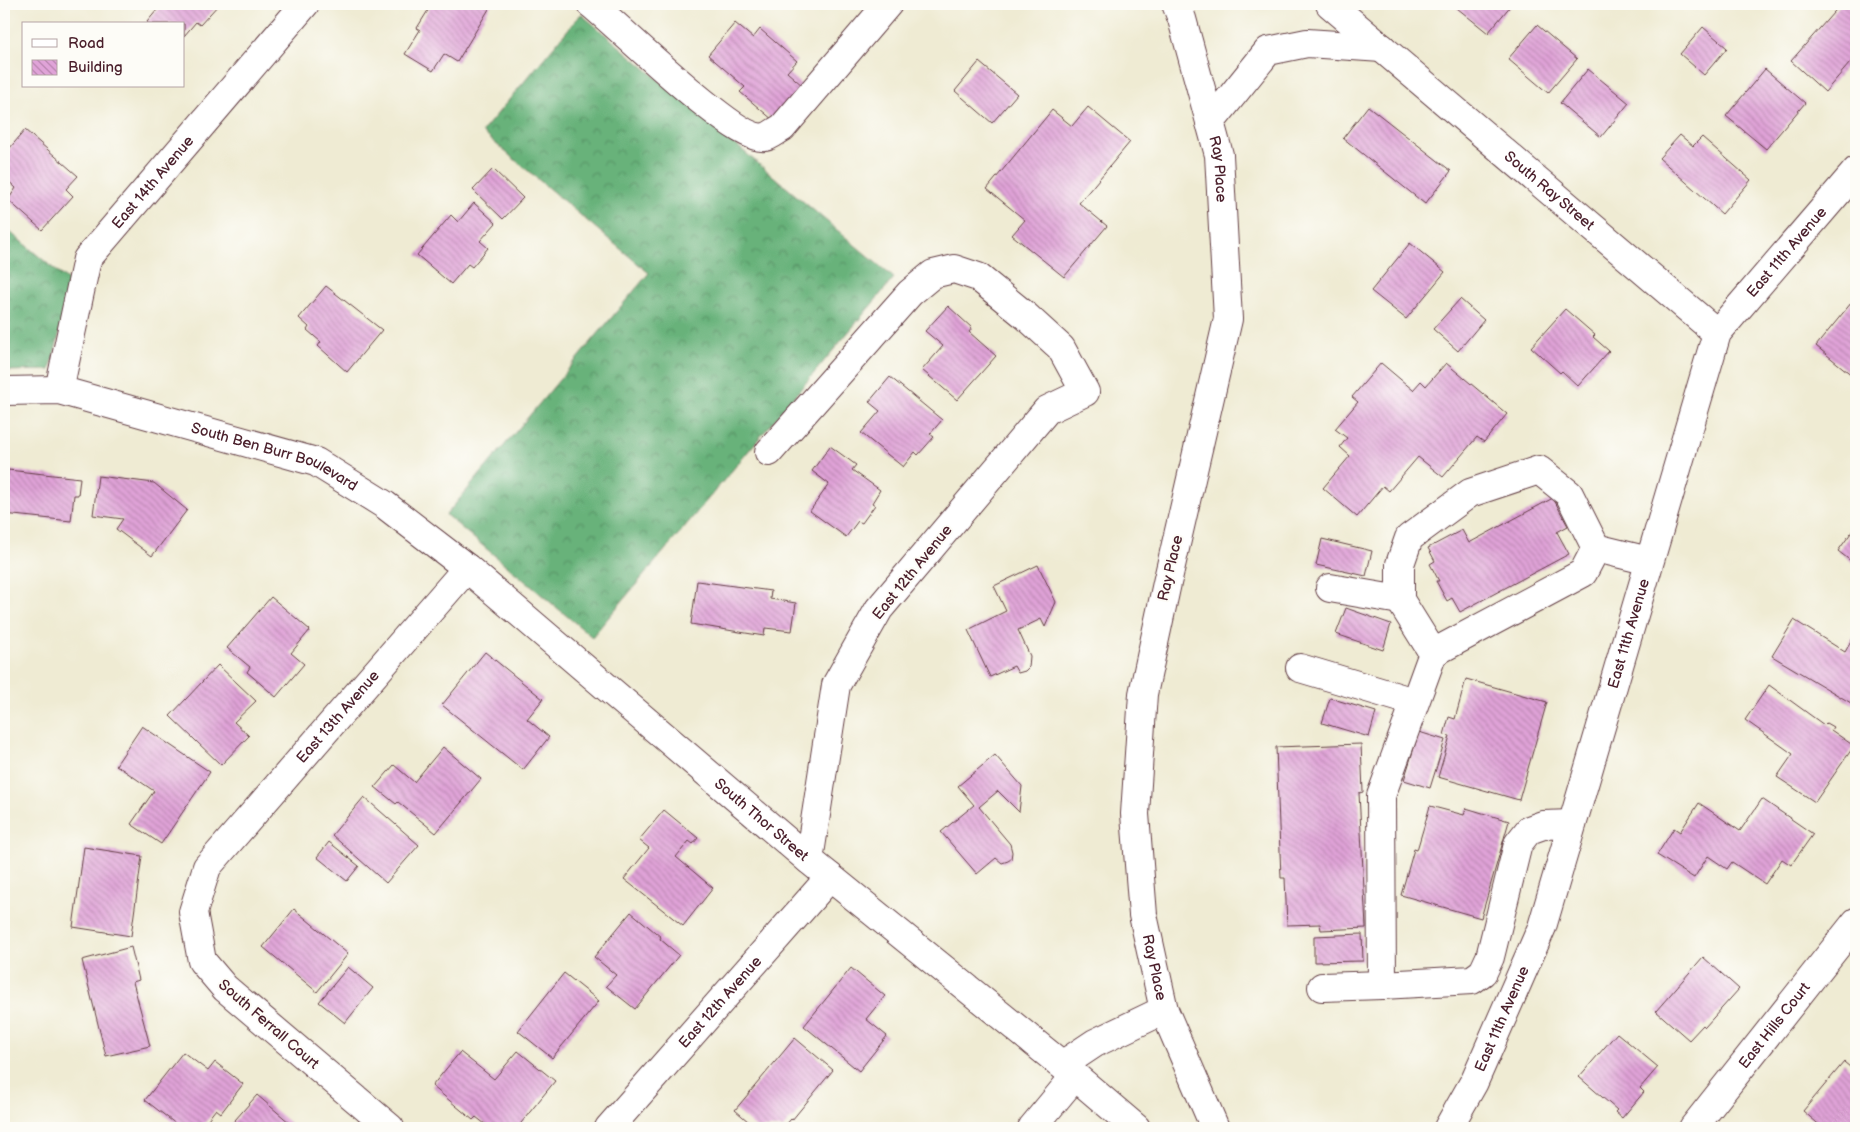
<svg xmlns="http://www.w3.org/2000/svg" width="1860" height="1132" font-family="'Balsamiq Sans',sans-serif">
  <style>
    .forest { fill: url(#forest-crowns); stroke: #586852 }
    .building { fill: url(#building-back-hatch) }
    .lines { fill: none; stroke-linecap: round; stroke-linejoin: round }
    .minor-casing { stroke: #633e44; stroke-width: 30 }
    .major-casing { stroke: #633e44; stroke-width: 30 }
    .minor { stroke: #fff; stroke-width: 28 }
    .major { stroke: #fff; stroke-width: 28 }
    .labels { text-anchor: middle; stroke-width: 4; stroke-linejoin: round; paint-order: stroke }
    .street-label { font-size: 15px; fill: #4a1f2b; stroke: #fdfcf7 }
  </style>
  <defs>
    <pattern id="forest-crowns" width="20" height="18" patternUnits="userSpaceOnUse" patternTransform="scale(1.25)"><rect width="20" height="18" fill="#67b27a"/><path d="M2 6a3 3 0 1 1 6 0M12 15a3 3 0 1 1 6 0" fill="none" stroke="#579064"/></pattern>
    <pattern id="building-back-hatch" width="6" height="6" patternUnits="userSpaceOnUse" patternTransform="scale(1.25)"><rect width="6" height="6" fill="#e0a3d8"/><path d="M-1 5l2 2M0 0l6 6M5-1l2 2" fill="none" stroke="#b884af"/></pattern>
  </defs>
  <rect width="100%" height="100%" fill="#fdfcf7"/>
  <filter id="ink" filterUnits="userSpaceOnUse"><feTurbulence type="fractalNoise" baseFrequency=".02" numOctaves="2"/><feDisplacementMap in="SourceGraphic" scale="10" xChannelSelector="R" yChannelSelector="G"/><feConvolveMatrix kernelMatrix="1 2 1 2 8 2 1 2 1" color-interpolation-filters="sRGB"/></filter>
  <filter id="wash" filterUnits="userSpaceOnUse"><feTurbulence type="fractalNoise" baseFrequency=".0096" numOctaves="4" result="noise"/><feDisplacementMap in="SourceGraphic" scale="20" xChannelSelector="R" yChannelSelector="G"/><feGaussianBlur stdDeviation="1.12" result="paint"/><feColorMatrix in="noise" values="0 0 0 0 0 0 0 0 0 0 0 0 0 0 0 0 0 1.4 0 .05"/><feComposite in="paint" operator="in"/></filter>
  <g filter="url(#wash)">
    <rect width="100%" height="100%" fill="#efebd3"/>
    <g class="forest">
      <polygon points="581,14 894,278 592,637 446,515 649,273 482,132"/>
      <polygon points="4,227 72,284 50,370 4,371"/>
    </g>
    <g id="blocks">
      <g class="building">
        <polygon points="162,4 219,4 200,25 196,22 184,36 184,24 149,24 147,22"/>
        <polygon points="432,4 492,4 457,62 444,54 433,71 405,54 420,30 417,28"/>
        <polygon points="1452,4 1512,4 1488,33"/>
        <polygon points="1841,4 1856,4 1856,56 1825,92 1791,61"/>
        <polygon points="735,23 753,38 760,29 797,61 787,72 803,86 773,120 740,92 745,87 708,55"/>
        <polygon points="1537,25 1577,59 1548,93 1508,59"/>
        <polygon points="1703,27 1727,48 1704,75 1680,54"/>
        <polygon points="979,62 1017,94 992,123 955,91"/>
        <polygon points="1588,69 1629,103 1601,137 1560,103"/>
        <polygon points="1765,69 1805,103 1766,149 1726,116"/>
        <polygon points="1368,106 1451,171 1425,204 1343,138"/>
        <polygon points="1088,107 1130,142 1079,203 1107,226 1064,277 1012,235 1025,220 987,189 1052,110 1072,126"/>
        <polygon points="25,130 78,176 66,189 73,196 42,230 8,200 16,188 4,177 4,155"/>
        <polygon points="1680,135 1693,146 1702,137 1751,180 1722,214 1659,158"/>
        <polygon points="493,169 523,198 503,219 473,190"/>
        <polygon points="474,203 496,223 480,241 488,248 472,267 468,264 451,284 417,255 451,215 458,222"/>
        <polygon points="1410,243 1445,272 1406,319 1371,291"/>
        <polygon points="326,286 382,330 347,372 318,346 321,342 307,330 309,327 299,318"/>
        <polygon points="1856,297 1856,373 1853,376 1816,346"/>
        <polygon points="1460,299 1484,320 1458,351 1433,329"/>
        <polygon points="948,306 972,328 969,332 996,356 957,400 922,370 943,346 925,331"/>
        <polygon points="1565,309 1595,335 1593,337 1609,351 1578,386 1562,371 1560,373 1531,347"/>
        <polygon points="1381,363 1413,390 1421,381 1426,386 1446,363 1507,414 1484,442 1477,437 1443,477 1418,457 1389,491 1383,486 1357,517 1323,488 1350,456 1340,447 1347,438 1335,429 1358,402 1352,397"/>
        <polygon points="890,377 942,420 930,434 934,437 918,455 915,452 903,467 861,433 880,411 869,402"/>
        <polygon points="830,446 856,465 852,470 880,490 872,503 875,505 862,523 858,521 846,537 810,511 829,484 812,471"/>
        <polygon points="8,470 80,478 78,495 74,495 71,521 4,514"/>
        <polygon points="98,476 154,483 187,510 152,556 116,529 123,519 93,515"/>
        <polygon points="1553,498 1568,526 1557,532 1569,554 1460,612 1452,598 1447,601 1436,581 1439,581 1430,564 1435,561 1428,548 1462,530 1469,543"/>
        <polygon points="1856,526 1856,565 1838,551"/>
        <polygon points="1322,539 1372,551 1366,576 1316,565"/>
        <polygon points="1038,565 1056,602 1045,627 1041,619 1018,630 1030,656 1029,667 1025,671 1018,673 1014,666 990,677 968,630 1006,611 994,586"/>
        <polygon points="697,581 771,591 770,599 796,603 792,631 765,628 764,636 691,624"/>
        <polygon points="271,597 310,630 291,653 304,664 276,697 247,672 250,667 227,648"/>
        <polygon points="1346,608 1391,624 1383,650 1336,634"/>
        <polygon points="1794,620 1845,652 1856,633 1856,706 1772,656"/>
        <polygon points="485,652 543,699 527,719 549,737 523,770 442,705"/>
        <polygon points="218,665 256,701 234,722 249,736 221,765 170,716"/>
        <polygon points="1466,679 1547,702 1519,800 1438,777 1450,736 1444,735 1449,717 1455,719"/>
        <polygon points="1769,685 1824,725 1826,723 1833,727 1831,730 1854,746 1815,802 1777,777 1793,754 1745,720"/>
        <polygon points="1330,698 1376,712 1369,737 1322,723"/>
        <polygon points="142,726 210,772 161,844 131,824 154,791 116,765"/>
        <polygon points="1419,732 1445,740 1430,788 1404,780"/>
        <polygon points="1361,744 1363,792 1359,793 1366,928 1321,930 1320,924 1287,925 1285,878 1281,878 1276,747"/>
        <polygon points="443,747 481,779 436,833 398,802 396,804 375,787 394,765 414,782"/>
        <polygon points="995,755 1022,786 1019,812 998,791 979,807 1010,844 1012,852 1011,859 1008,861 1002,863 996,858 977,874 941,832 974,805 958,786"/>
        <polygon points="364,797 419,845 386,883 332,835"/>
        <polygon points="1762,799 1813,834 1791,865 1782,859 1765,884 1732,862 1727,869 1708,856 1694,878 1657,855 1674,828 1680,832 1699,803 1740,831"/>
        <polygon points="1430,806 1464,815 1466,808 1509,821 1481,918 1401,895 1414,849 1417,850"/>
        <polygon points="664,810 698,838 693,844 689,841 676,857 713,888 683,926 624,879 649,848 639,840"/>
        <polygon points="329,842 359,866 347,881 317,857"/>
        <polygon points="84,847 142,856 131,936 73,927"/>
        <polygon points="294,909 348,954 317,992 263,947"/>
        <polygon points="631,912 661,937 660,939 679,955 635,1009 606,986 616,975 594,957"/>
        <polygon points="1362,934 1363,961 1314,962 1314,936"/>
        <polygon points="131,947 139,980 133,982 150,1046 106,1056 82,960"/>
        <polygon points="1703,957 1739,989 1705,1027 1703,1025 1689,1040 1656,1011"/>
        <polygon points="348,967 373,988 345,1023 319,1002"/>
        <polygon points="851,968 885,996 866,1019 887,1036 859,1071 804,1026"/>
        <polygon points="564,973 599,1001 552,1058 518,1031"/>
        <polygon points="1617,1033 1658,1067 1640,1088 1644,1092 1622,1118 1615,1112 1617,1110 1579,1077"/>
        <polygon points="795,1038 833,1070 792,1120 791,1119 783,1128 756,1128 735,1110"/>
        <polygon points="518,1051 555,1081 517,1128 490,1128 476,1117 473,1120 432,1086 460,1052 494,1079"/>
        <polygon points="183,1052 208,1071 215,1062 243,1084 221,1113 216,1109 201,1128 181,1128 145,1100"/>
        <polygon points="1844,1062 1856,1072 1856,1128 1823,1128 1803,1111"/>
        <polygon points="257,1095 290,1123 286,1128 228,1128"/>
      </g>
    </g>
  </g>
  <g filter="url(#ink)">
    <use href="#blocks" fill-opacity="0" stroke="#633e44" stroke-width="1"/>
    <g class="lines">
      <defs>
        <g id="minor">
          <path d="M 591,4 C 619,26 736,143 765,137 C 771,136 777,130 782,128 L 888,4"/>
          <path id="s1" d="M 1330,4 L 1717,333"/>
          <polyline points="1210,123 1268,51 1307,43 1382,48"/>
          <path id="s2" d="M 59,390 L 87,259 L 305,4"/>
          <path id="s3" d="M 4,391 L 59,390 L 316,462 L 385,505 L 467,568 L 809,860 L 1062,1065 L 1136,1128"/>
          <polyline points="769,452 910,293 933,274 954,269 978,277 1026,316 1061,348 1085,392 1047,410 879,609 836,685 809,860"/>
          <polyline points="1330,588 1400,600"/>
          <polyline points="1433,653 1583,573 1596,548"/>
          <polyline points="1300,668 1414,702"/>
          <polyline points="1382,985 1472,980 1483,972 1490,957 1518,844 1529,830 1543,825 1572,824"/>
          <polyline points="1322,987 1382,985 1381,796 1433,653 1400,600 1400,564 1409,538 1470,493 1539,470 1569,494 1596,548 1649,561"/>
          <polyline points="1062,1065 1095,1043 1164,1010"/>
          <path id="s4" d="M 390,1128 L 225,988 L 202,961 L 193,912 L 207,867 L 467,568"/>
          <path id="s5" d="M 609,1128 L 830,877"/>
          <polyline points="1032,1128 1075,1076"/>
          <path id="s6" d="M 1448,1128 L 1474,1082 L 1542,927 L 1717,333 L 1856,171"/>
          <path id="s7" d="M 1693,1128 L 1856,922"/>
        </g>
        <g id="major">
          <path id="s8" d="M 1176,4 L 1182,19 L 1219,155 L 1228,319 L 1167,583 L 1143,694 L 1135,814 L 1143,915 L 1164,1010 L 1215,1128"/>
        </g>
      </defs>
      <use href="#minor" class="minor-casing"/>
      <use href="#major" class="major-casing"/>
      <use href="#minor" class="minor"/>
      <use href="#major" class="major"/>
    </g>
  </g>
  <g class="labels">
    <g class="street-label">
      <text dy="5" stroke="none"><textPath href="#s8" startOffset="171">Ray Place</textPath></text>
      <text dy="5" stroke="none"><textPath href="#s2" startOffset="235">East 14th Avenue</textPath></text>
      <text dy="5" stroke="none"><textPath href="#s1" startOffset="288">South Ray Street</textPath></text>
      <text dy="5" stroke="none"><textPath href="#s6" startOffset="948">East 11th Avenue</textPath></text>
      <text dy="5" stroke="none"><textPath href="#s3" startOffset="281">South Ben Burr Boulevard</textPath></text>
      <text transform="translate(1170 568) rotate(-77)" y="5">Ray Place</text>
      <text transform="translate(912 572) rotate(-51)" y="5">East 12th Avenue</text>
      <text dy="5" stroke="none"><textPath href="#s6" startOffset="528">East 11th Avenue</textPath></text>
      <text dy="5" stroke="none"><textPath href="#s4" startOffset="548">East 13th Avenue</textPath></text>
      <text dy="5" stroke="none"><textPath href="#s3" startOffset="894">South Thor Street</textPath></text>
      <text dy="5" stroke="none"><textPath href="#s8" startOffset="981">Ray Place</textPath></text>
      <text dy="5" stroke="none"><textPath href="#s5" startOffset="168">East 12th Avenue</textPath></text>
      <text dy="5" stroke="none"><textPath href="#s6" startOffset="122">East 11th Avenue</textPath></text>
      <text transform="translate(269 1024) rotate(41)" y="5">South Ferrall Court</text>
      <text dy="5" stroke="none"><textPath href="#s7" startOffset="131">East Hills Court</textPath></text>
    </g>
  </g>
  <rect width="1860" height="1132" fill="none" stroke="#fdfcf7" stroke-width="20"/>
  <rect x="22" y="22" width="162" height="65" fill="#fdfcf7" stroke="#b5a4a5"/>
  <rect x="32" y="39" width="25" height="8" fill="#ffffff" stroke="#b5a4a5"/>
  <text x="68" y="48" font-size="15" fill="#4a1f2b">Road</text>
  <rect x="32" y="60" width="25" height="15" fill="url(#building-back-hatch)" stroke="#b5a4a5"/>
  <text x="68" y="72" font-size="15" fill="#4a1f2b">Building</text>
</svg>
